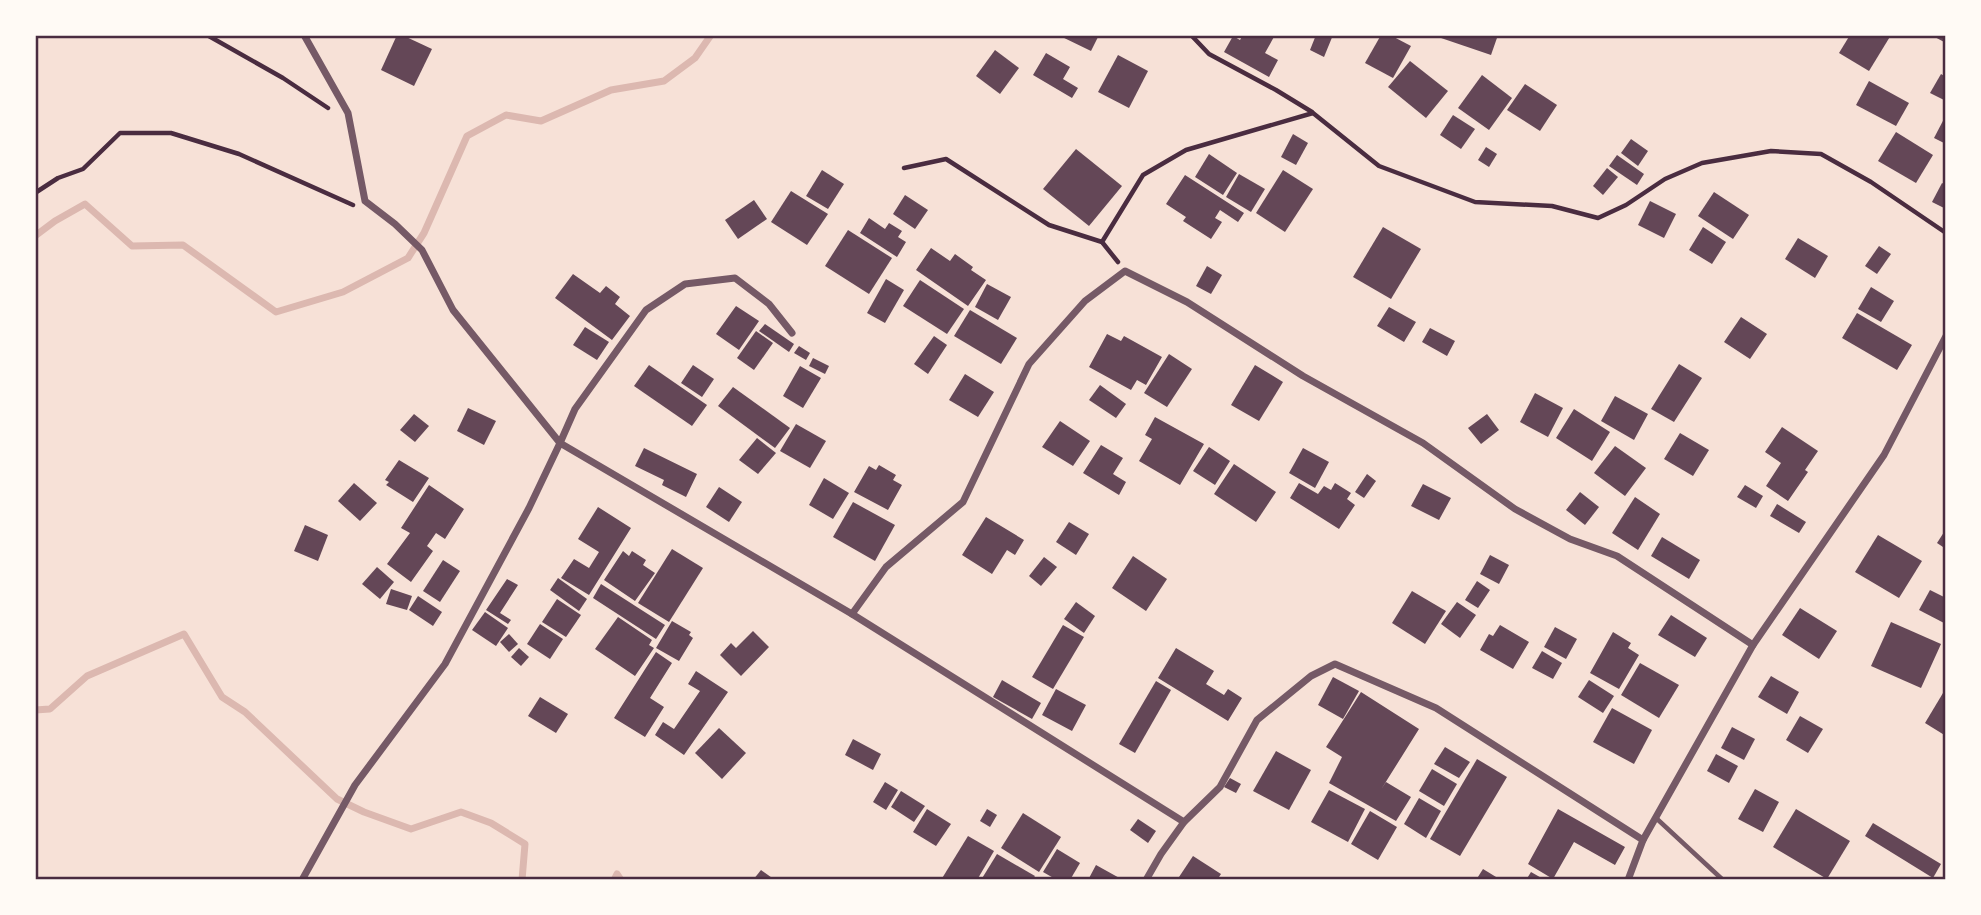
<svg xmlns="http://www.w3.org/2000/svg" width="1981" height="915" font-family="Inter,sans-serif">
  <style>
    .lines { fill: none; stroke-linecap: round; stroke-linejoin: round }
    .stream { stroke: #dcb8b0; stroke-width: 7 }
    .building { fill: #644757 }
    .path { stroke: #4a2c40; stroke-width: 4.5 }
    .service { stroke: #755966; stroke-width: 4.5 }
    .minor { stroke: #755966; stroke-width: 7 }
    .neatline { fill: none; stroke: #4a2c40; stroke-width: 2.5 }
  </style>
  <rect width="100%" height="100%" fill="#f7e1d7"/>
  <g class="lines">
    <g class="stream">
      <polyline points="35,236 55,221 85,204 132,246 183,245 276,312 343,292 408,258 424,233 467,136 506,115 541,121 611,90 664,81 695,58 711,35"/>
      <polyline points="35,710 50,709 87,676 184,634 222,697 245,712 337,799 364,812 411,829 461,812 491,823 525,844 522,880"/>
      <polyline points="614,880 617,874 621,880"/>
    </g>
  </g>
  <g class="building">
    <polygon points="397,35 402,35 432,49 414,86 381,70"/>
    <polygon points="1058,35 1099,35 1091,51"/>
    <polygon points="1243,35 1275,35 1265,53 1278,60 1269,77 1224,52 1233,36 1240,40"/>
    <polygon points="1316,35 1333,35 1324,57 1310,50"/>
    <polygon points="1381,35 1390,35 1411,46 1393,78 1365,63"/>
    <polygon points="1442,35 1498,35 1491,55 1441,38"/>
    <polygon points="1850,35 1891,35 1869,71 1839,53"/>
    <polygon points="1931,35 1946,35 1946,43"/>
    <polygon points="995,50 1019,68 1000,94 976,76"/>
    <polygon points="1046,53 1070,67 1063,79 1078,88 1072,98 1033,75"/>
    <polygon points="1118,55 1148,71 1129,108 1098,92"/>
    <polygon points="1410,61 1448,91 1426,118 1388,87"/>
    <polygon points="1941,74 1946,77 1946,101 1930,93"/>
    <polygon points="1482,75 1512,98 1489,130 1458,108"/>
    <polygon points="1869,81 1909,103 1896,126 1856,105"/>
    <polygon points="1525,84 1557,105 1540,131 1507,110"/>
    <polygon points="1453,115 1475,129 1461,149 1440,135"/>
    <polygon points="1946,115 1946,144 1934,138"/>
    <polygon points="1896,132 1933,155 1916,183 1878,161"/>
    <polygon points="1293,134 1308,143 1296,165 1281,157"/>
    <polygon points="1631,139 1648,151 1638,166 1621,153"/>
    <polygon points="1486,147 1497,154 1489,167 1478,160"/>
    <polygon points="1076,149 1122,186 1089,226 1043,189"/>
    <polygon points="1209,154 1237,173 1223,195 1195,177"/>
    <polygon points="1617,155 1644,174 1637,185 1609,166"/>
    <polygon points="1607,168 1618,177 1603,195 1593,186"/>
    <polygon points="822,170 844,184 828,209 806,196"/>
    <polygon points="1283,170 1313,189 1285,232 1256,213"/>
    <polygon points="1239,174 1265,189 1251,212 1226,197"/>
    <polygon points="1185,175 1244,213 1238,222 1220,210 1215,218 1222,222 1211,239 1183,221 1186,217 1166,204"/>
    <polygon points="1942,183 1946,185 1946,209 1932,202"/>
    <polygon points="791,191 828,214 807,245 771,222"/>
    <polygon points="1714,192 1749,215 1733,239 1698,216"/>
    <polygon points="905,195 928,210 915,229 893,214"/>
    <polygon points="754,200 767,219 738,239 725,220"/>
    <polygon points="1650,201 1676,214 1664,238 1638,225"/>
    <polygon points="869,218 885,229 889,223 902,231 898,237 906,242 897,257 860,233"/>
    <polygon points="1383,227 1421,249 1391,299 1353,277"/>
    <polygon points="1703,227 1726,242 1712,264 1689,250"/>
    <polygon points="848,230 892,258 869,294 825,266"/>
    <polygon points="1798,238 1828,256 1815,278 1785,259"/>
    <polygon points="1879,246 1891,254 1877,274 1865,266"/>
    <polygon points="931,248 950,261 955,254 973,267 971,270 986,280 968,306 916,270"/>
    <polygon points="1207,266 1222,275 1211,294 1196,286"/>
    <polygon points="573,274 600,293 606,286 620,297 615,304 630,316 612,340 555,298"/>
    <polygon points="886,279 904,290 885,323 867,313"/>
    <polygon points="920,280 964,309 947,334 903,306"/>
    <polygon points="987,284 1011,297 998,320 975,307"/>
    <polygon points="1871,287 1894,301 1881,322 1858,309"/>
    <polygon points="736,306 759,321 739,350 716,334"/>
    <polygon points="1389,307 1416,322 1404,342 1377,326"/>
    <polygon points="970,310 1017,338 1001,364 954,336"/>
    <polygon points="1857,313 1912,345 1897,370 1842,338"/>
    <polygon points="1741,317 1767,334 1750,359 1724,342"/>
    <polygon points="765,324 794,344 789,352 759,331"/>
    <polygon points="585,327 609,342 597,360 573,345"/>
    <polygon points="1430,328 1455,341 1447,356 1422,342"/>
    <polygon points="756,331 773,343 754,370 737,358"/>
    <polygon points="1107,334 1121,341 1124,336 1162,357 1146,385 1137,380 1131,390 1089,367"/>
    <polygon points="934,336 947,345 928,374 914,364"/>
    <polygon points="799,346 810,353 806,360 794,353"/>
    <polygon points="1169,354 1192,369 1167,407 1144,393"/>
    <polygon points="813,358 829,366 825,374 809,366"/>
    <polygon points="1679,364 1702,378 1674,422 1651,409"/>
    <polygon points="649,365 707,405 692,426 634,386"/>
    <polygon points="693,365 714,379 702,397 681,383"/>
    <polygon points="1255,365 1283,382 1259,421 1231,405"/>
    <polygon points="800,366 821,378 803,408 783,396"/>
    <polygon points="965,374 994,392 978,417 949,400"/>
    <polygon points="1100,385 1126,404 1116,418 1089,400"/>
    <polygon points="733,387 790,428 775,448 718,406"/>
    <polygon points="1535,393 1563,408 1548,437 1520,422"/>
    <polygon points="1615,396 1648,414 1634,440 1601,421"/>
    <polygon points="468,408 496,421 484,445 457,431"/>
    <polygon points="1574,409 1610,432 1592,461 1556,438"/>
    <polygon points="414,414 429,426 415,442 400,430"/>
    <polygon points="1487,414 1499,430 1481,444 1468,428"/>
    <polygon points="1155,417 1204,444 1180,485 1139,461 1152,439 1145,435"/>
    <polygon points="1060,421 1090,441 1073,466 1042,447"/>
    <polygon points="796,424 826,441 810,468 780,451"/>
    <polygon points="1782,427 1818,451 1805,470 1808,472 1788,501 1766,486 1781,463 1765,452"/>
    <polygon points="1680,433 1709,450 1693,476 1664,459"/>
    <polygon points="757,438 776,453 758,474 739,460"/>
    <polygon points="1101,445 1123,458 1113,474 1126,482 1119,495 1083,473"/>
    <polygon points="1615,446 1646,468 1625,496 1594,473"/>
    <polygon points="1209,447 1230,461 1215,485 1193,471"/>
    <polygon points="644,448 697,474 686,497 662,485 664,480 635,466"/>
    <polygon points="1303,448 1329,462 1315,488 1289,473"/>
    <polygon points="399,460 429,478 413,502 386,485 389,482 385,480"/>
    <polygon points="1234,464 1276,492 1256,522 1214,494"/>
    <polygon points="879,465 896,475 893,480 902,485 888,510 854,492 869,466 876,470"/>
    <polygon points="1367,474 1376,481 1364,498 1355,492"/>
    <polygon points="824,478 849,493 833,519 809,505"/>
    <polygon points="354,483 377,503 360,521 338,501"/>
    <polygon points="1299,483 1318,494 1324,486 1331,490 1335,483 1351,493 1347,499 1355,505 1339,529 1290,498"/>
    <polygon points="1423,484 1451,498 1439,520 1411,506"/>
    <polygon points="429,485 464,509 445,539 436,533 427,546 433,551 411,582 387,564 410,533 401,528"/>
    <polygon points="1745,485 1763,496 1756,508 1737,497"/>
    <polygon points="719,487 742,502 729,522 706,507"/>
    <polygon points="1580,492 1599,507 1585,525 1566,510"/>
    <polygon points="1635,497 1660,514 1638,550 1612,533"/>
    <polygon points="853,502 895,525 875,561 833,537"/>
    <polygon points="1777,504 1806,522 1799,533 1770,516"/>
    <polygon points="598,507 631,528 589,595 561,578 574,559 589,568 599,552 578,539"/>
    <polygon points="986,517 1024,540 1015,555 1007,550 992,574 962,555"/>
    <polygon points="1069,522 1089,534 1076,555 1056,542"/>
    <polygon points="305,525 328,535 318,561 294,551"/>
    <polygon points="1946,529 1946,549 1937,543"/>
    <polygon points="1878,535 1922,561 1899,598 1855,572"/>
    <polygon points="1662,537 1700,560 1689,579 1651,556"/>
    <polygon points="672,549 703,568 669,622 638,603"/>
    <polygon points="623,551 629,556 632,551 646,560 643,565 655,573 635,601 604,580"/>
    <polygon points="1490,555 1509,565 1499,584 1480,574"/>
    <polygon points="1133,556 1167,579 1146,611 1112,588"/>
    <polygon points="1044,557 1057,567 1041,586 1029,576"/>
    <polygon points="443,560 460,571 440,602 423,591"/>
    <polygon points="377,567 394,582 380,599 362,584"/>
    <polygon points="558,578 587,599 579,611 550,590"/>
    <polygon points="507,579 518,585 500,613 511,620 508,624 486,610"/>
    <polygon points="1477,581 1490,590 1478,608 1465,600"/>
    <polygon points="601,584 665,625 656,639 593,598"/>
    <polygon points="391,589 412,596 407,610 386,604"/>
    <polygon points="1930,590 1946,598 1946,619 1944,623 1919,610"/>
    <polygon points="1412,591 1446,611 1425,644 1392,623"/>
    <polygon points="418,596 442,612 433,626 409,610"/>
    <polygon points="557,599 581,615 566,637 542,622"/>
    <polygon points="1076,602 1095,616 1084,633 1064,619"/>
    <polygon points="1457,602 1476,615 1460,638 1441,624"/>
    <polygon points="1800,608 1837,631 1819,659 1782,635"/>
    <polygon points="485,612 508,628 496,646 472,630"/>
    <polygon points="1671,615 1707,638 1695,657 1658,635"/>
    <polygon points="618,617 652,640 649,645 654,648 635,676 595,649"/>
    <polygon points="672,621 691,632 689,635 693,638 679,661 656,648"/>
    <polygon points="1891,622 1941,644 1921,688 1871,666"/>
    <polygon points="540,624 563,639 550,659 527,644"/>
    <polygon points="1063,625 1084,637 1053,689 1032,677"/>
    <polygon points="1500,625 1529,642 1513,669 1480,650 1489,634 1493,636"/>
    <polygon points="1555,627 1577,639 1566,659 1544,647"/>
    <polygon points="753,631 769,647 741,676 720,655 731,643 736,648"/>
    <polygon points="1613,632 1631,643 1628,648 1639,655 1619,689 1590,673"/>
    <polygon points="509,634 518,644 509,652 500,642"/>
    <polygon points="519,648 529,657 521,666 511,657"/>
    <polygon points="1176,648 1214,671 1206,684 1224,695 1228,689 1242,698 1228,721 1158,678"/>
    <polygon points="1542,651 1562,663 1553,679 1532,668"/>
    <polygon points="656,652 672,663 650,698 664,707 645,737 614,718"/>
    <polygon points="1640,663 1679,685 1659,718 1621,695"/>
    <polygon points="696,671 728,692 684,755 655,735 663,722 674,729 700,691 688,684"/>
    <polygon points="1771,676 1799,692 1787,714 1758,697"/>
    <polygon points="1333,677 1359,691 1343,719 1318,705"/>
    <polygon points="1002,680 1041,703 1032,719 993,697"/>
    <polygon points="1589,680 1614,696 1603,713 1578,697"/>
    <polygon points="1156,681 1171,690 1135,753 1119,744"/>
    <polygon points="1946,688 1946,736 1925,723"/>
    <polygon points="1056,689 1086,705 1072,731 1042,715"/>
    <polygon points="1361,692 1419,729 1382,788 1386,782 1411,797 1396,821 1329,783 1342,757 1326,747"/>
    <polygon points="540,697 568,714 556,733 528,716"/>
    <polygon points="1612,708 1652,730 1634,764 1593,742"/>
    <polygon points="1800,716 1823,729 1808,753 1786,740"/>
    <polygon points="1732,727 1755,739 1744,760 1721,748"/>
    <polygon points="719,728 746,753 722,779 695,753"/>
    <polygon points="853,739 881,754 873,770 845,755"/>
    <polygon points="1445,747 1470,762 1459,778 1434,764"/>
    <polygon points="1276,751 1311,770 1289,810 1253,791"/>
    <polygon points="1716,754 1738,766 1729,783 1707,771"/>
    <polygon points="1477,759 1507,777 1460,856 1430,839"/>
    <polygon points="1432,769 1457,784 1444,806 1419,791"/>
    <polygon points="1230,778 1241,784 1236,793 1224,787"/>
    <polygon points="885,782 898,790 886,810 873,802"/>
    <polygon points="1755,789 1779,802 1763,832 1738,819"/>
    <polygon points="1329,790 1365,809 1348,842 1311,822"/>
    <polygon points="901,791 925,806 914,822 891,807"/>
    <polygon points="1419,798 1441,811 1426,838 1404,824"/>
    <polygon points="927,809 951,824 936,846 913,832"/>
    <polygon points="987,809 997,815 990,827 980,821"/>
    <polygon points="1558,809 1625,847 1615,865 1574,842 1553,879 1528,864"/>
    <polygon points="1796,809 1850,841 1827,879 1773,847"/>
    <polygon points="1370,811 1397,827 1378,860 1351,844"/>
    <polygon points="1023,813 1061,837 1039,872 1001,848"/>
    <polygon points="1138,819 1156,831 1148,843 1130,830"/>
    <polygon points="1873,823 1941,864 1933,878 1865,836"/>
    <polygon points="968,836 994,851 977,880 941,880"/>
    <polygon points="1057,849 1080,863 1070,880 1057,880 1043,872"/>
    <polygon points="997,854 1035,876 1032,880 981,880"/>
    <polygon points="1193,856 1221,874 1217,880 1177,880"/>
    <polygon points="1096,865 1123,880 1088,880"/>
    <polygon points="1483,869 1501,880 1476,880"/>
    <polygon points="761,870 775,880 753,880"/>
    <polygon points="1531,872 1545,880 1526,880"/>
  </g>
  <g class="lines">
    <g class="path">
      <polyline points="207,35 283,78 328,108"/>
      <polyline points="1191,35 1209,54 1276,90 1312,112"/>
      <polyline points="904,168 946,159 1049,225 1102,242"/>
      <polyline points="35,193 58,178 83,169 120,133 171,133 239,154 353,205"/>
      <polyline points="1118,262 1102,242 1143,175 1186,150 1313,113 1379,166 1475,202 1552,206 1598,218 1626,205 1665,179 1702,163 1771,151 1821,154 1871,182 1946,233"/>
    </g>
    <polyline class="service" points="1656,818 1723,880"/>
    <g class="minor">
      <polyline points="304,35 348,113 365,201 395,224 422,250 453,310 560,443 575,409 646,310 685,284 735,278 769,304 792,333"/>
      <polyline points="852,614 886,567 963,502 1029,364 1085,301 1125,271 1187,302 1303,376 1423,443 1515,509 1570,539 1617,556 1753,645"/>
      <polyline points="302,880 355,785 445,664 529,508 560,443 852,614 1184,822"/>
      <polyline points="1146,880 1161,854 1184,822 1220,787 1257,720 1311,676 1335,664 1436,708 1643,840"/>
      <polyline points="1628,880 1643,840 1753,645 1884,455 1946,336"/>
    </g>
  </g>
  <rect width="1981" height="915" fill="none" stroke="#fffaf5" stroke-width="74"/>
  <rect x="37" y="37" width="1907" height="841" class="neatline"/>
</svg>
